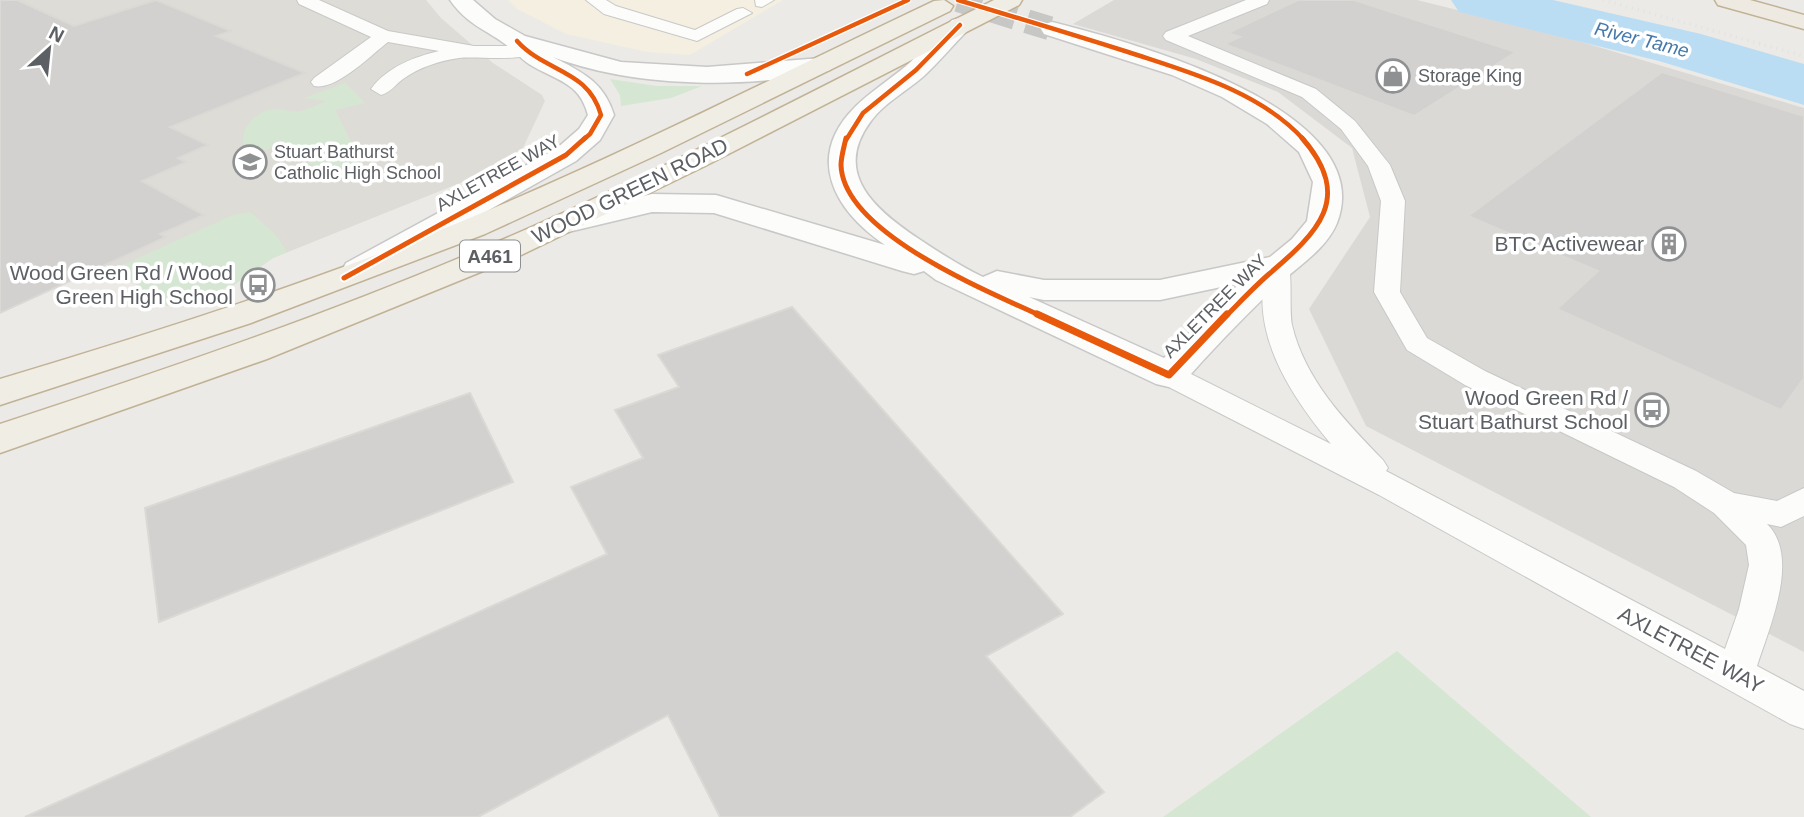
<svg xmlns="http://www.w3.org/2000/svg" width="1804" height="817" font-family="Arial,sans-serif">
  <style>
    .commercial { fill: #f4efe0 }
    .industrial { fill: #dbd9d6 }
    .education { fill: #dedcd6 }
    .green { fill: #d5e7d2 }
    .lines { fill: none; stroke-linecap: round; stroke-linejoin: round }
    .river { fill: #bbddf4; fill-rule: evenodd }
    .building { fill: #d2d1cf; stroke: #dad9d5; stroke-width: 2 }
    .tertiary-tunnel { stroke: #c7c7c5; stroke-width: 24; stroke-dasharray: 24 12; stroke-linecap: butt }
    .service-casing { stroke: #c8c8c8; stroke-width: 2 }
    .tertiary-casing { stroke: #c8c8c8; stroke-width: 3 }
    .trunk-casing { stroke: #c1b296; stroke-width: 3 }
    .motorway-casing { stroke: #c1b296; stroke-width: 3 }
    .service { fill: #fcfcfb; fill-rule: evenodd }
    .tertiary { fill: #fcfcfb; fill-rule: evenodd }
    .trunk { fill: #f0ede4; fill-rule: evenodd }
    .motorway { fill: #eeeae1; fill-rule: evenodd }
    .rail { stroke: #e2e2e2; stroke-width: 3.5; stroke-dasharray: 1 5; stroke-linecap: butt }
    .cycleway-far2-casing { stroke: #fff; stroke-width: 7 }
    .cycleway-far1-casing { stroke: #fff; stroke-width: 9 }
    .cycleway-casing { stroke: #fff; stroke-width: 11 }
    .cycleway-far2 { stroke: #e8590c; stroke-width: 4.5 }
    .cycleway-far1 { stroke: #e8590c; stroke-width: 5 }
    .cycleway { stroke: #e8590c; stroke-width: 7 }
    .labels { text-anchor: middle; stroke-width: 7; stroke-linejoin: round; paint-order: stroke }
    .far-poi-label { font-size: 18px; fill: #5c5f63; stroke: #fff; text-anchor: start }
    .far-street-label { font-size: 18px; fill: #5c5f63; stroke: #fff }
    .far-water-label { font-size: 19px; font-style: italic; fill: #4579ab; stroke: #fff }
    .shield { fill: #fff; stroke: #8d8f92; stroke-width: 2 }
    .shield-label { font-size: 19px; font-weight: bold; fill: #5c5f63 }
    .street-label { font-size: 21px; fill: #5c5f63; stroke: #fff }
    .poi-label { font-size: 21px; fill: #5c5f63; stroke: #fff; text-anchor: end }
  </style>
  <rect width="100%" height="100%" fill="#ebeae6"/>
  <polygon class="commercial" points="508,0 783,0 690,55 647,52 566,34 517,9"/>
  <polygon class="industrial" points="1114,0 1417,0 1558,35 1804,108 1804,652 1366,426 1309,309 1370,217 1352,148 1278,92 1196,59 1073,24"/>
  <polygon class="education" points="0,0 426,0 441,18 493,63 542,95 545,101 522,150 480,175 273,258 232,286 167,306 0,191"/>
  <g class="green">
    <polygon points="610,79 657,86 702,86 671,98 621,106 620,95"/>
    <path d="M 345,83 L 365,103 L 335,110 L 364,168 L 332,181 L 284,143 L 251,155 C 231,137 253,111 274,109 C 283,109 293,113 301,111 C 310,109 319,104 327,101 L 304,98 Z"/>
    <polygon points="250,212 276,235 287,252 273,258 232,286 167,306 114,269 233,215"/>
    <polygon points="1397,651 1591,817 1163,817"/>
  </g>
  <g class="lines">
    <polygon class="river" points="1451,0 1553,0 1701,34 1804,64 1804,105 1659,61 1459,12"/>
  </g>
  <g class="building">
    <polygon points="0,0 17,0 74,26 156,0 231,31 216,36 305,73 170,127 208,145 178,158 186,162 142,181 204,215 160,234 166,237 0,313"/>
    <polygon points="1298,0 1354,0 1516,52 1414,116 1224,44 1240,37 1228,33"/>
    <polygon points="1662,72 1804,116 1804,378 1781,410 1557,309 1598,271 1468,216"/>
    <polygon points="792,307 1063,614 986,656 1104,792 1070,817 720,817 668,715 478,817 25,817 607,554 571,487 643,458 615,410 679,387 658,355"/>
    <polygon points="470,393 513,482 159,622 145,508"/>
  </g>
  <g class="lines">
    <polyline class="tertiary-tunnel" points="958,0 1052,29"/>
    <defs>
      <g id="service">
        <path d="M 297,0 L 319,0 L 388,31 L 474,46 L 525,46 L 534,52 C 526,62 475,56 459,58 C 439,61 420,67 403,79 C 395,85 391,92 381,95 L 371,89 C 387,67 414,57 439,51 L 388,42 C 371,55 336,91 314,86 L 311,82 L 314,78 L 371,37 L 299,4 Z"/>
        <polygon points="586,0 606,0 616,6 695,30 737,9 743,8 752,13 697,41 604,14"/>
        <polygon points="755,0 774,0 762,7 756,6"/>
        <path d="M 1246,0 L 1269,0 L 1267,4 L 1188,36 L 1316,89 L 1355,121 L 1390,165 L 1405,201 L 1400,292 L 1427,338 L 1485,371 L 1696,471 L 1734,493 L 1777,501 L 1804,488 L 1804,516 L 1781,527 L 1767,524 C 1801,557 1769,628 1757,666 L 1804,691 L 1804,729 L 1790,724 L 1379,495 L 1159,382 L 1155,375 L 1159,368 L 1169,366 L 1179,368 L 1331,444 C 1295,401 1257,345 1263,287 C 1264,278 1264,268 1269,261 L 1278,258 L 1287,261 C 1293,269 1289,310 1292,325 C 1305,380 1345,421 1383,460 L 1388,468 L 1386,471 L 1725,649 L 1739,609 L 1749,565 L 1746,545 L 1714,513 L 1674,487 L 1465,385 L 1407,350 L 1374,292 L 1381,201 L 1368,166 L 1341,129 L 1302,97 L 1166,40 L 1163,36 L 1166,32 Z"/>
      </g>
      <g id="tertiary">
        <path d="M 450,0 L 473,0 L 495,19 L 525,36 L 621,62 L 707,67 L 821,58 L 830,60 L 833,65 L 830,70 C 749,90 631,87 553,57 C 582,72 604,82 614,115 L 600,140 L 576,161 L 370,277 L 358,280 L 346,277 L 342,270 L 346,263 L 556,149 L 579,129 L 588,115 C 579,81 556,81 529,64 C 521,59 516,52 509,47 C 488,30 468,26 450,0 Z"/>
        <path d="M 960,18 L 968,20 L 971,25 L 968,30 C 953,45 939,62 924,76 C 907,91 884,103 871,121 C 831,174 877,211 919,239 C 940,253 960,266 983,277 L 997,271 L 1044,280 L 1160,280 L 1270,257 L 1292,239 L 1307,221 L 1313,182 L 1299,152 L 1267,124 L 1222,97 L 1172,75 L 1044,34 L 1041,29 L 1044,24 L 1052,22 C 1128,41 1381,109 1337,223 C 1325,252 1292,270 1271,291 C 1240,321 1210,352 1182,384 L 1169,387 L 1156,384 L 936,280 L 924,271 L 914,274 L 902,271 L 714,213 L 652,212 L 564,233 L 553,231 L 549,224 L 553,217 L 652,194 L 716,195 L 885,245 C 835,211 804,158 855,107 C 870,92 889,80 906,66 C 922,52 937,35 952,20 ZM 1240,283 L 1164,358 L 1029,297 L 1044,300 L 1160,300 Z"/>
      </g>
      <g id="trunk">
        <path d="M 944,0 L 953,6 L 950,11 L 661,153 L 485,234 L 251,323 L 0,405 L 0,379 C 157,332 313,282 465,220 C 624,154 778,75 934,1 Z"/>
        <path d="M 994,0 L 1022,0 L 1019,5 L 705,166 L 515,258 L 267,359 L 0,453 L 0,424 C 165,370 330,314 490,245 C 662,172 827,83 994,0 Z"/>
      </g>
      <polygon id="motorway" points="1715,0 1750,0 1804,15 1804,29 1718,5"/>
    </defs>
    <use href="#service" class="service-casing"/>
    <use href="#tertiary" class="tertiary-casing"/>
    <use href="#trunk" class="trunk-casing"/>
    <use href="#motorway" class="motorway-casing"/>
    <use href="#service" class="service"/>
    <use href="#tertiary" class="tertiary"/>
    <use href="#trunk" class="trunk"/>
    <use href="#motorway" class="motorway"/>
    <polyline class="rail" points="1603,0 1804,56"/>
    <defs>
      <g id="cycleway-far2">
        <path d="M 958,0 C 1015,17 1071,34 1128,52 C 1188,72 1260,91 1304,140"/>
        <path d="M 517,41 C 546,73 588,69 601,115 L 590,134 L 583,140"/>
        <polyline points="747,74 908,0"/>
        <polyline points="846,140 863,113 916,70 960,25"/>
      </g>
      <g id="cycleway-far1">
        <path d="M 846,138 C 844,147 841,157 841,165 C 843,233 988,291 1041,316"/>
        <polyline points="344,278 566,155 585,138"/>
        <path d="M 1226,316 C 1240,302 1254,287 1269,274 C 1317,233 1355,198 1302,138"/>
      </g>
      <polyline id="cycleway" points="1037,314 1169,375 1227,314"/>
    </defs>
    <use href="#cycleway-far2" class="cycleway-far2-casing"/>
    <use href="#cycleway-far1" class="cycleway-far1-casing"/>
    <use href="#cycleway" class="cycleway-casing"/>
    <use href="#cycleway-far2" class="cycleway-far2"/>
    <use href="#cycleway-far1" class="cycleway-far1"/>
    <use href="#cycleway" class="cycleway"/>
  </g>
  <defs>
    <symbol id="shop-ring" viewBox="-11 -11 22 22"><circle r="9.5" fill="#fff" stroke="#8e9091" stroke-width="1.5"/><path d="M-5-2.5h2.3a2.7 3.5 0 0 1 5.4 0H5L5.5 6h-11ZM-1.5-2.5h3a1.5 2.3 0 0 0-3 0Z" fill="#8e9091"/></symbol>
    <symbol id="school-ring" viewBox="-11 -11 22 22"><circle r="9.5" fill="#fff" stroke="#8e9091" stroke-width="1.5"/><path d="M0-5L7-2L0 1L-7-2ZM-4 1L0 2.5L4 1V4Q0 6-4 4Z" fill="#8e9091"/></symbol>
    <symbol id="building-ring" viewBox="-11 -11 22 22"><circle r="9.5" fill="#fff" stroke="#8e9091" stroke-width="1.5"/><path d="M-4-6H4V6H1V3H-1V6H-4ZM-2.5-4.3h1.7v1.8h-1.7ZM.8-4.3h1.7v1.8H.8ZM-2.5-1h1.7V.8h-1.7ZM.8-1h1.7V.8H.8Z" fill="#8e9091"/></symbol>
    <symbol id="bus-ring" viewBox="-11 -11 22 22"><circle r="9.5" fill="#fff" stroke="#8e9091" stroke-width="1.5"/><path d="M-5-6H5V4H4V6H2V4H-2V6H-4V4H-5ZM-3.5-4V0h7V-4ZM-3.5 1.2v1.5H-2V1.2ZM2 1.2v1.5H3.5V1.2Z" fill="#8e9091"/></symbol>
  </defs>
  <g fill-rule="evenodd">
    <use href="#shop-ring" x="1374" y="57" width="38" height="38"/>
    <use href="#school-ring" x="231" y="143" width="38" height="38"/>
    <use href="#building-ring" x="1650" y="225" width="38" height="38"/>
    <use href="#bus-ring" x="239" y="266" width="38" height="38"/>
    <use href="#bus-ring" x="1633" y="391" width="38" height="38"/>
  </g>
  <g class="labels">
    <g class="far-poi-label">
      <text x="1418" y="82">Storage King</text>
      <text x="274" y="158">Stuart Bathurst<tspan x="274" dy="21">Catholic High School</tspan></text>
    </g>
    <g class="far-street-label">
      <text transform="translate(498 173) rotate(-29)" y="6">AXLETREE WAY</text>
      <text transform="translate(1215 306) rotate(-45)" y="6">AXLETREE WAY</text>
    </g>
    <g class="far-water-label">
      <text transform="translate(1642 39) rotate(14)" y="7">River Tame</text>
    </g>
    <rect class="shield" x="460" y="240.5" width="60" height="31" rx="5"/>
    <g class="shield-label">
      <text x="490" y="263">A461</text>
    </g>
    <g class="street-label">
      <text transform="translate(630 191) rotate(-26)" y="7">WOOD GREEN ROAD</text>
      <text transform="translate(1691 650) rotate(28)" y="7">AXLETREE WAY</text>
    </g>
    <g class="poi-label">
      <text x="1644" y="251">BTC Activewear</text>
      <text x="233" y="280">Wood Green Rd / Wood<tspan x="233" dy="24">Green High School</tspan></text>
      <text x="1628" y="405">Wood Green Rd /<tspan x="1628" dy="24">Stuart Bathurst School</tspan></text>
    </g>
  </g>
  <g transform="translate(49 49) rotate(27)" stroke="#ffffff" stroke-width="5" paint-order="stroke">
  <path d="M0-5L12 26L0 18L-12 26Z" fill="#5c5f63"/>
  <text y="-10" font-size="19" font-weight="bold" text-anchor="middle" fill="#5c5f63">N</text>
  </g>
</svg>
